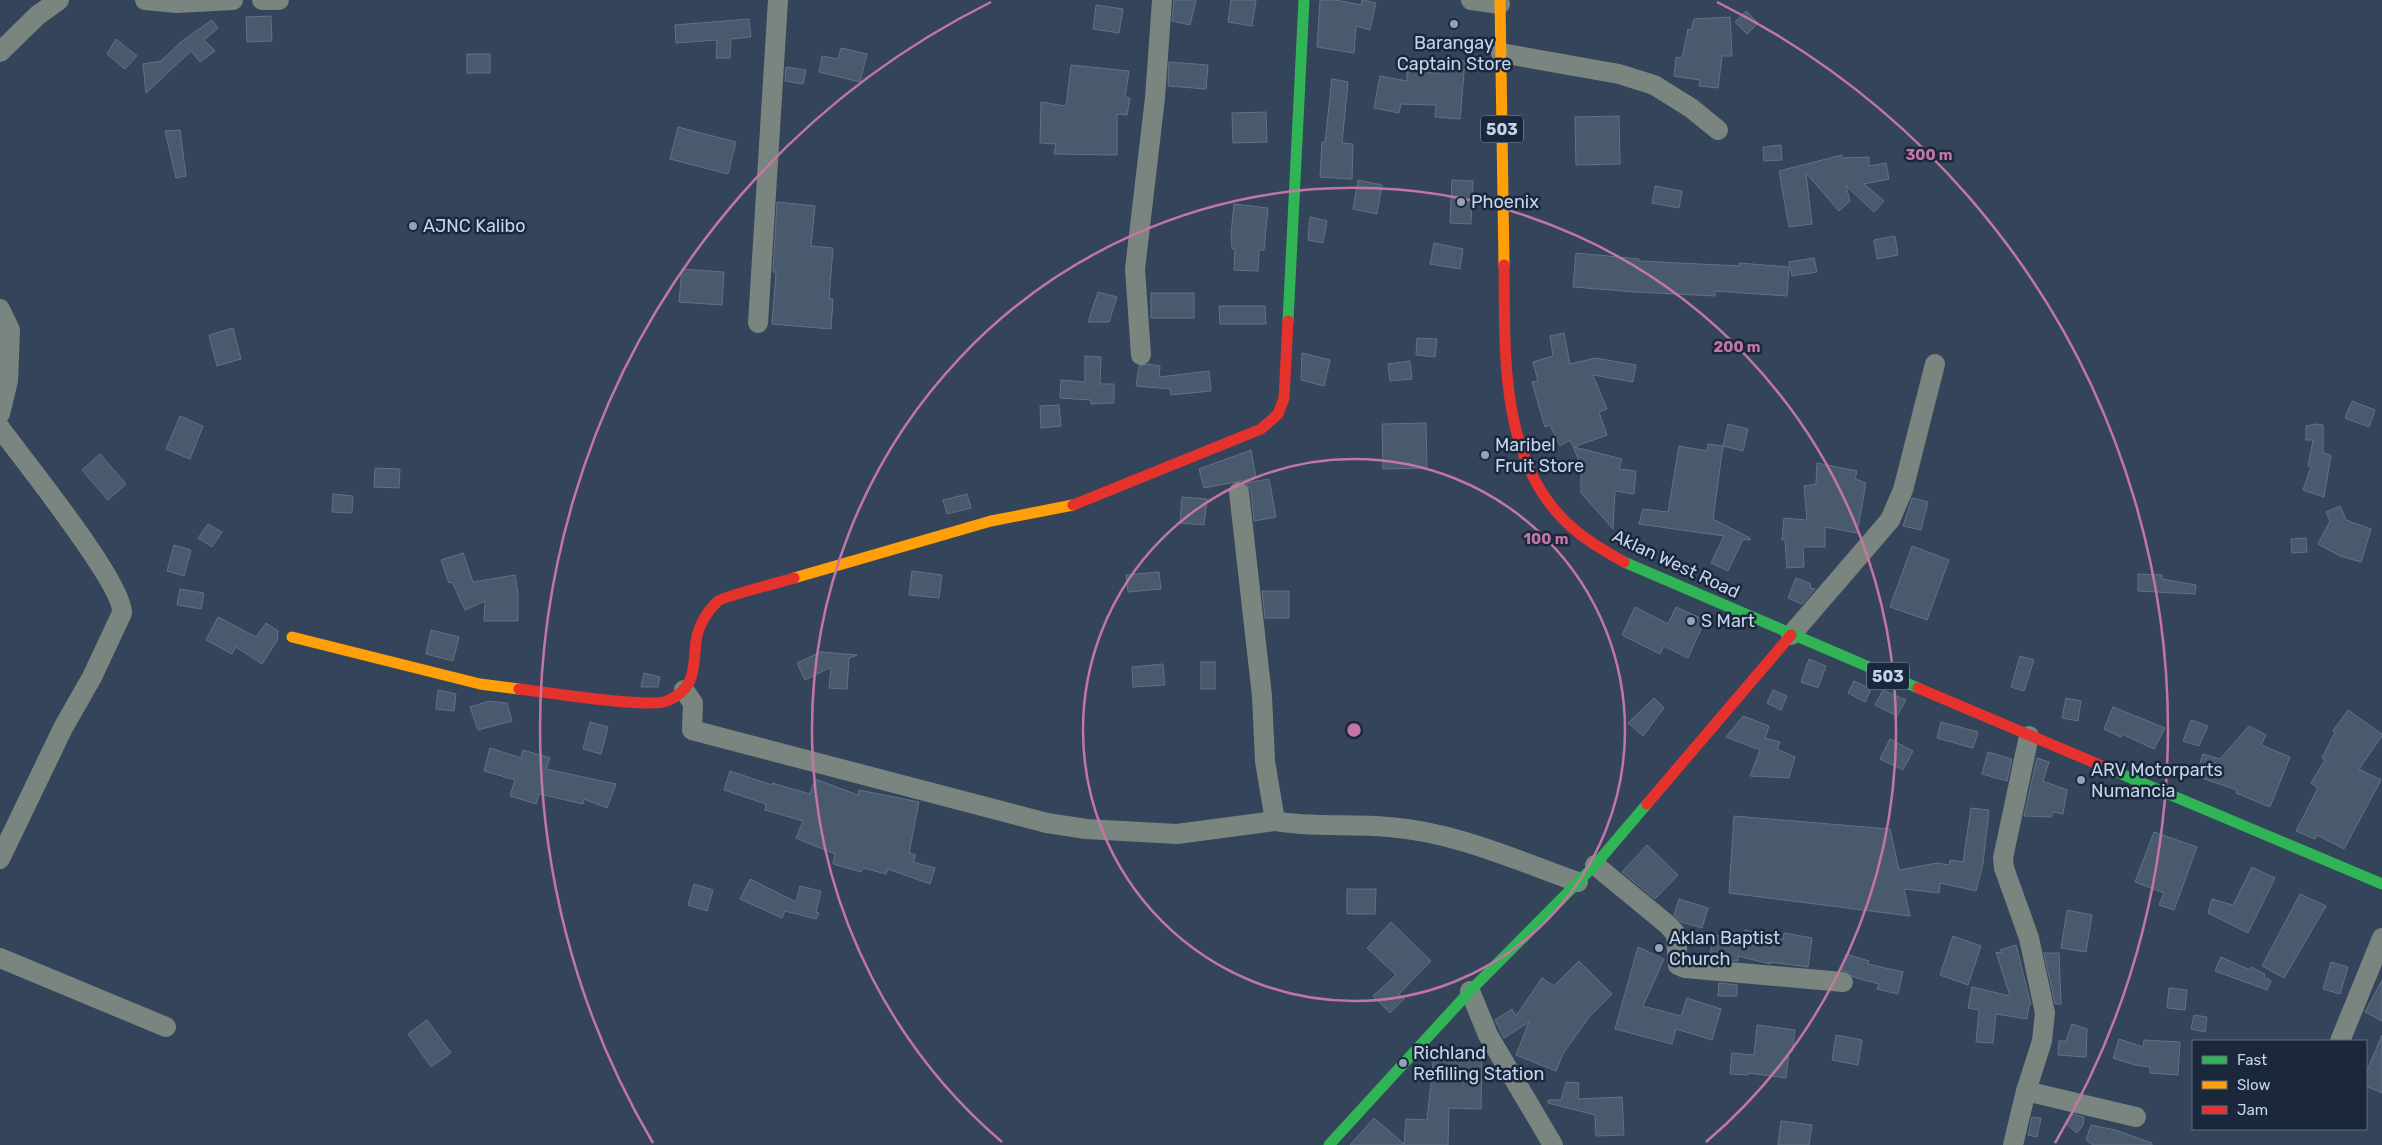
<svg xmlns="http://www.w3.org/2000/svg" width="2382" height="1145" font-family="Rubik,sans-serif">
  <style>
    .building { fill: #49596e; stroke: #647184 }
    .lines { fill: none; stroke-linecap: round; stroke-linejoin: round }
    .street { stroke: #7b857f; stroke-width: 20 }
    .fast { stroke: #30b455; stroke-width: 11 }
    .slow { stroke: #ff9f0a; stroke-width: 11 }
    .jam { stroke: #e5322d; stroke-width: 11 }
    .ring { fill: none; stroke: #c376a4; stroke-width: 2.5 }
    .poi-dot { fill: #92a2ba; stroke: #1b273a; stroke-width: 2 }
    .labels { text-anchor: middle; stroke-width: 5; stroke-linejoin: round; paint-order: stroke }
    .shield { fill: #1b273a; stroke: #91a1b8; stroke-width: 1 }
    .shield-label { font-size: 16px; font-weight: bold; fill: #c4d5ee }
    .poi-label { font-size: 18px; fill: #c4d5ee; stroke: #1b273a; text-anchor: start }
    .street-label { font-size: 18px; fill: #c4d5ee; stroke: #1b273a }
    .centre { fill: #c376a4; stroke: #1b273a; stroke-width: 2.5 }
    .ring-label { font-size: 15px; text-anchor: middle; font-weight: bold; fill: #c376a4; stroke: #1b273a; stroke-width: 5; stroke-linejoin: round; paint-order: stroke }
  </style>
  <rect width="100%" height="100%" fill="#34445a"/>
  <g class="building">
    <polygon points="1174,0 1196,0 1190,25 1172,21"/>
    <polygon points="1231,0 1256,0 1252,26 1228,22"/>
    <polygon points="1320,0 1336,0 1361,5 1362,0 1376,3 1370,30 1356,26 1354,53 1317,47"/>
    <polygon points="1096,5 1123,9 1119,33 1093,29"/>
    <polygon points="1746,11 1758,23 1747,34 1735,22"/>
    <polygon points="271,16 272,41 247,42 246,17"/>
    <polygon points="1730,17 1732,56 1722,56 1718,88 1699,86 1700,80 1674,76 1676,57 1682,58 1688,29 1691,30 1694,19"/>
    <polygon points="749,19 751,37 731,39 730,58 716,58 717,40 676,43 675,25"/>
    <polygon points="212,20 218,28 204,40 215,51 200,62 191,51 146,93 143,64 161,61 182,41"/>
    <polygon points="116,39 137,56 125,69 107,54"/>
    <polygon points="841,48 867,54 860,82 819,72 822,56 838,59"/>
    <rect x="467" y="54" width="23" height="19"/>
    <polygon points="1441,59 1465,61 1460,119 1435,117 1436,105 1401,104 1399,113 1374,108 1380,76 1407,81 1407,72 1440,73"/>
    <polygon points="1169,62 1208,65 1206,89 1168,86"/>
    <polygon points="1071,65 1129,71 1125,97 1130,98 1127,115 1117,114 1117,155 1054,154 1056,144 1040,143 1041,102 1066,106"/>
    <polygon points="786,67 806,70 803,84 785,81"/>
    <polygon points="1332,79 1348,82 1342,143 1353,144 1352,179 1320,177 1322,142 1325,142"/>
    <polygon points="1266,112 1267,142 1233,143 1232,113"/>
    <polygon points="1619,116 1620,164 1576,165 1575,117"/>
    <polygon points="678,127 736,142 728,174 670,159"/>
    <polygon points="180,130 186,176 176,178 165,131"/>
    <polygon points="1781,145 1782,160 1764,161 1763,147"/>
    <polygon points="1842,155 1843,158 1869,157 1869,166 1886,163 1889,179 1864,184 1884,201 1874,212 1846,186 1850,201 1839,211 1806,173 1812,224 1789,227 1779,171"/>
    <polygon points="1358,180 1382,185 1377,214 1353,209"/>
    <polygon points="1452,180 1473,181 1471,224 1450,223"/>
    <polygon points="1655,186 1682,191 1679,208 1652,203"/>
    <polygon points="777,202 815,206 811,246 833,248 829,299 833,299 831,329 772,324 776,272 773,272"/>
    <polygon points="1234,204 1268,208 1264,250 1259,250 1258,271 1234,270 1235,249 1232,249 1231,234"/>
    <polygon points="1310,217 1327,221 1323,243 1308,240"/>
    <polygon points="1895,236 1898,255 1877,259 1874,240"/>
    <polygon points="1434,243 1463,249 1460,269 1430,264"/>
    <polygon points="1576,253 1639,259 1639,261 1739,266 1739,263 1789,267 1787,296 1715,291 1715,296 1636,292 1573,287"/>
    <polygon points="1814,258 1817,272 1792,276 1789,262"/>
    <polygon points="682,269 724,272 722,305 679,302"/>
    <polygon points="1098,292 1117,297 1109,322 1088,322"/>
    <rect x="1151" y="293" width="43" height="25"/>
    <polygon points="1219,306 1265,306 1266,324 1220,324"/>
    <polygon points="233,328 241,359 217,366 209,335"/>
    <polygon points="1564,333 1570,364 1595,358 1636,365 1633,382 1593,375 1607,409 1599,412 1607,435 1574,447 1622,459 1619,469 1636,471 1634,494 1615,491 1613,529 1581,493 1581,465 1570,440 1560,446 1550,425 1545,427 1532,382 1538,381 1533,362 1553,356 1550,336"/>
    <polygon points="1417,338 1437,339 1435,357 1416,355"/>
    <polygon points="1302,353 1330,360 1324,386 1301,380"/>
    <polygon points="1085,356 1101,357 1100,384 1114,384 1114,403 1091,404 1091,400 1060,398 1061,380 1085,382"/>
    <polygon points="1410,361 1412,379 1390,381 1388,364"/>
    <polygon points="1148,364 1160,366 1159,377 1209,371 1211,391 1171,395 1170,389 1136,386 1139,366"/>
    <polygon points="2352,401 2375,410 2369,427 2345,418"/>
    <polygon points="1059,405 1061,426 1041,428 1040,406"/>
    <polygon points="180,416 203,426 190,459 166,449"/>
    <polygon points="1426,423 1427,468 1383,469 1382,424"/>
    <polygon points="1728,424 1748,429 1743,451 1723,446"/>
    <polygon points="2316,424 2323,425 2323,453 2331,455 2324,497 2303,490 2311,467 2308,466 2313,440 2306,440 2306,426"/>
    <polygon points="1708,444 1723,446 1713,519 1750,538 1750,540 1743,539 1728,571 1711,563 1724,536 1639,524 1643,509 1668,512 1679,446 1707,451"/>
    <polygon points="1251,450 1256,478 1204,488 1199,469"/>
    <polygon points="100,454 126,484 108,500 82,470"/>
    <polygon points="1817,463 1857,471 1855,479 1866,483 1857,533 1825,527 1825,547 1803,547 1804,567 1787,568 1785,540 1782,540 1784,518 1807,520 1804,486 1816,484"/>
    <polygon points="375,468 400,469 399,488 374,487"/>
    <polygon points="1269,479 1276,517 1254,521 1251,491 1246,483"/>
    <polygon points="333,494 353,496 352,513 332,512"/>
    <polygon points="967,494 971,508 947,514 943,500"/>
    <polygon points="1182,497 1207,499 1204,525 1180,523"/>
    <polygon points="1912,498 1928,502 1921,530 1903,526"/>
    <polygon points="2340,506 2346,520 2371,529 2361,562 2340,556 2318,544 2330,521 2326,512"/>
    <polygon points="208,524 222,532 212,547 198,538"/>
    <polygon points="2306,538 2307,552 2292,553 2291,539"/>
    <polygon points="174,545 191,550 184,576 167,571"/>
    <polygon points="1912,546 1949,560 1927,620 1890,607"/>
    <polygon points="463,553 473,582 515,575 518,593 518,621 484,621 485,601 465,610 452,582 449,583 441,560"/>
    <polygon points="912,571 942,575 939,598 909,595"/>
    <polygon points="1159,572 1161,589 1128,592 1126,575"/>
    <polygon points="2138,574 2162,575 2162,579 2196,585 2195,594 2138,591"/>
    <polygon points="1796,578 1811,584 1810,588 1815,589 1802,604 1788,598"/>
    <polygon points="180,589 204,593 201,609 177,605"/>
    <polygon points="1262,591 1289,591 1289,618 1265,618"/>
    <polygon points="1635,607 1668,624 1676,607 1705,620 1688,658 1664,646 1660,654 1622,635"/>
    <polygon points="218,617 256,637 266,623 278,631 277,641 262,664 236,647 232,654 206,640"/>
    <polygon points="431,630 459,637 453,661 426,654"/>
    <polygon points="821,652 857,655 849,658 847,689 829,688 831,667 805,680 797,663"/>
    <polygon points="2020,656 2034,660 2024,691 2011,687"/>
    <polygon points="1809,659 1826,666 1818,688 1801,682"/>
    <rect x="1201" y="662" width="14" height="27"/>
    <polygon points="1163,664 1165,685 1133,687 1132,667"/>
    <polygon points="644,673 660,677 658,687 641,687"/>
    <polygon points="1854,681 1871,689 1865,702 1848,693"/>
    <polygon points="438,690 456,694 454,711 436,709"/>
    <polygon points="1773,690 1787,696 1781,710 1767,703"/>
    <polygon points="1883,690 1906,700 1897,716 1875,705"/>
    <polygon points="1654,698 1664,708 1643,736 1628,723"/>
    <polygon points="2066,698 2081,701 2078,721 2062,718"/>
    <polygon points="489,701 507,703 512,721 478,730 470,707"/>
    <polygon points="2113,707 2165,728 2154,749 2122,734 2121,737 2104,729"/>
    <polygon points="2348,710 2382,734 2382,736 2359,769 2381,780 2344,849 2317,835 2315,839 2296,831 2318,788 2311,783 2325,760 2322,758 2335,732 2333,731"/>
    <polygon points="1743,716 1769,726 1765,738 1780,742 1777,749 1795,757 1789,778 1750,776 1760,750 1726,737"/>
    <polygon points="2191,720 2208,726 2199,746 2183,741"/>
    <polygon points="590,722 608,727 601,754 583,749"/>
    <polygon points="1941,722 1978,732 1973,748 1937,738"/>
    <polygon points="2249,726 2266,735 2261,745 2290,757 2270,807 2236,793 2237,790 2196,776 2203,754 2220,759"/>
    <polygon points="1890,739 1913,751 1903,770 1880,759"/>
    <polygon points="490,748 521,758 523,750 550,758 546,769 616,784 607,808 584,799 583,804 539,794 536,804 510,796 515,780 484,771"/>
    <polygon points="1988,752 2012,759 2007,781 1982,774"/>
    <polygon points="2037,758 2049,762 2043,781 2067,790 2063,814 2053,812 2051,817 2024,816"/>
    <polygon points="730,771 772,785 772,783 810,794 815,779 858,795 859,790 919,802 909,853 916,855 913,862 935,868 930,884 888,869 886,874 863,868 861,872 833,864 835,854 796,838 803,821 765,810 766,804 724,790"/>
    <polygon points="1971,808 1989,810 1983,864 1976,891 1940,883 1939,893 1904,889 1910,916 1729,893 1734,816 1890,829 1899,870 1937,863 1949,865 1950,860 1963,862"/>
    <polygon points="2154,832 2197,847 2174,910 2159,905 2164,893 2135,882"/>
    <polygon points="1647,845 1678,875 1655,899 1622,872"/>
    <polygon points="2252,867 2275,878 2248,933 2208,913 2212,899 2233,905"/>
    <polygon points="750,879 796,902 800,886 821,891 816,912 819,913 816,919 785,911 782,918 740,899"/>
    <polygon points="694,884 713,890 707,911 688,905"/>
    <polygon points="1347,889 1376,889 1375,914 1347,914"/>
    <polygon points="2300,894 2326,906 2284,978 2262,966"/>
    <polygon points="1679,899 1708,908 1702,928 1681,922 1674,915"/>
    <polygon points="2067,910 2092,915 2086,952 2061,948"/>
    <polygon points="1391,922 1431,961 1399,994 1404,999 1390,1013 1373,996 1396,975 1367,948"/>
    <polygon points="1745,930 1783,940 1784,933 1812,938 1808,967 1769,962 1771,964 1766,963 1738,956 1738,961 1720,959 1720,955 1710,953 1715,935 1743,941"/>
    <polygon points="1953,936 1981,946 1968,985 1940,975"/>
    <polygon points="2016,945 2031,1005 2029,1005 2027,1019 1996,1014 1993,1043 1976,1042 1979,1010 1968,1008 1972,987 2010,996 1996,952 2002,953 2000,950"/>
    <polygon points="1638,947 1664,959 1643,1006 1681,1016 1687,998 1721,1009 1712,1040 1676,1029 1672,1044 1615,1029"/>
    <polygon points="2044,953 2059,953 2061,1004 2055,1004"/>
    <polygon points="1846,954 1869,961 1868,964 1903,972 1898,994 1877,989 1879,984 1853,977 1849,972 1841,970"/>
    <polygon points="2221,957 2250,970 2251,967 2265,974 2264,977 2271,981 2267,990 2215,971"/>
    <polygon points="1579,961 1612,994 1589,1017 1563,1054 1556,1071 1516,1055 1529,1022 1504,1038 1495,1020 1512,1009 1516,1016 1542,978 1554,986"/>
    <polygon points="2331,962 2348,967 2340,994 2323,989"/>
    <polygon points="2382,980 2382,1021 2365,1012"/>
    <polygon points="1719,983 1737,985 1737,996 1718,996"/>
    <polygon points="2169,988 2187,990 2185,1010 2167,1008"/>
    <polygon points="2194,1015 2207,1017 2205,1032 2191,1029"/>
    <polygon points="427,1020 451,1053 431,1067 408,1034"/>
    <polygon points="2072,1024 2087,1029 2086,1057 2058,1055 2059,1041 2066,1041"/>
    <polygon points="1757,1025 1795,1030 1792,1052 1789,1052 1786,1078 1748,1073 1748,1075 1730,1074 1732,1053 1754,1055"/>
    <polygon points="1836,1035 1862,1040 1858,1065 1832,1060"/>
    <polygon points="2382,1035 2382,1093 2366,1086 2366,1073"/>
    <polygon points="2119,1039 2143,1047 2144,1040 2180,1042 2178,1075 2150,1073 2150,1067 2135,1065 2113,1058"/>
    <polygon points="1439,1048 1457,1050 1457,1052 1482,1053 1481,1109 1449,1108 1448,1145 1350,1145 1374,1118 1404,1144 1406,1119 1427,1120 1434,1053"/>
    <polygon points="1566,1082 1579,1083 1578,1099 1622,1097 1624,1135 1596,1136 1595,1115 1548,1103 1548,1100 1561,1100"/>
    <polygon points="2072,1114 2084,1117 2083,1125 2077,1133 2065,1123"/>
    <polygon points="2032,1117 2041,1118 2037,1137 2028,1135"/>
    <polygon points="1781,1121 1812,1125 1809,1145 1778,1145"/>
    <polygon points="2091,1125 2115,1130 2152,1143 2152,1145 2093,1145 2086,1140"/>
  </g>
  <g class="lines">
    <g class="street">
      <polyline points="145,0 177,3 233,0"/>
      <polyline points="262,0 279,0"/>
      <polyline points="1471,0 1500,4"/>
      <polyline points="0,52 38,15 59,0"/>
      <polyline points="1501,53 1619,74 1654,85 1691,108 1718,130"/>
      <polyline points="0,309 10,330 8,381 0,414"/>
      <polyline points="758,323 778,0"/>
      <polyline points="1141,355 1135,269 1155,98 1162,0"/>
      <path d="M 0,428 C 22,458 124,584 122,613 L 92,677 L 63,728 L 0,859"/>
      <path d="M 1239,492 L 1262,696 L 1265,761 L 1275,821 C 1312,828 1350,823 1389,827 C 1455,832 1516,860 1578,882"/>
      <polyline points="1791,635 1890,520 1903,490 1935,364"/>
      <polyline points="684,690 693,703 692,730 1047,823 1086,829 1177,834 1275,821"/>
      <polyline points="1595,865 1668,925 1676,934 1678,965 1685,968 1843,982"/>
      <polyline points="0,958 166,1027"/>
      <polyline points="1470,991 1488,1035 1553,1145"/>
      <polyline points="2340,1041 2382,938"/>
      <polyline points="2026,1091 2136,1117"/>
      <polyline points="2013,1145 2026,1091 2042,1041 2045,1013 2029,938 2004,868 2003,858 2029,736"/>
    </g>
    <g class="fast">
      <polyline points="1288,321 1304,0"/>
      <polyline points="1624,562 1918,688"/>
      <polyline points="2114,771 2382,884"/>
      <polyline points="1329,1145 1470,991 1595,865 1647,804"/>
    </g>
    <g class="slow">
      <polyline points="1500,0 1504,265"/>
      <polyline points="794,578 991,521 1073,505"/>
      <polyline points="292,637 480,684 519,689"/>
    </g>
    <g class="jam">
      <path d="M 1504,265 C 1505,350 1499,456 1565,521 C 1582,538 1603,550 1624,562"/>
      <polyline points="1073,505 1261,429 1278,414 1284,398 1288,321"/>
      <polyline points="1918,688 2114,771"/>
      <path d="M 519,689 C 545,692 649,709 667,701 C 697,688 693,667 696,641 C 698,626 707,611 718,601 C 724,596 782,582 794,578"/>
      <polyline points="1647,804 1791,635"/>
    </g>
  </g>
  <g class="ring">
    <circle cx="1354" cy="730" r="271"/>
    <path d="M1002 1142A542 542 0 1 1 1706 1142"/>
    <path d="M653 1143A813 813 0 0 1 991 2M1717 2A813 813 0 0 1 2055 1143"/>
  </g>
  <g class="poi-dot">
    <circle cx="1454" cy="24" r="5"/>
    <circle cx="1461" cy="202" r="5"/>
    <circle cx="413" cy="226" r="5"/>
    <circle cx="1485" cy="455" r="5"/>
    <circle cx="1691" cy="621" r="5"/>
    <circle cx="2081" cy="780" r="5"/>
    <circle cx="1659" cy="948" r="5"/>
    <circle cx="1403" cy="1063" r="5"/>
  </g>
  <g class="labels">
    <g class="shield">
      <rect x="1481" y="115.5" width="42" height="27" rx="4"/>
      <rect x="1867" y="662.5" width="42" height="27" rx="4"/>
    </g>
    <g class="shield-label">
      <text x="1502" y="135">503</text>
      <text x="1888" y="682">503</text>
    </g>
    <g class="poi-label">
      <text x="1454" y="49" text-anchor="middle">Barangay<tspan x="1454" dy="21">Captain Store</tspan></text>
      <text x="1471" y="208">Phoenix</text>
      <text x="423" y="232">AJNC Kalibo</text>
      <text x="1495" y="451">Maribel<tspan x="1495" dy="21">Fruit Store</tspan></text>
      <text x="1701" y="627">S Mart</text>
      <text x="2091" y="776">ARV Motorparts<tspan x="2091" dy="21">Numancia</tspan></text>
      <text x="1669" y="944">Aklan Baptist<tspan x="1669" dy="21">Church</tspan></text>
      <text x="1413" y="1059">Richland<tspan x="1413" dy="21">Refilling Station</tspan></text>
    </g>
    <g class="street-label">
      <text transform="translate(1676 564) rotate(25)" y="6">Aklan West Road</text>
    </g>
  </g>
  <circle cx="1354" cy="730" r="8" class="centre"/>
  <g class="ring-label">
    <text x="1929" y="160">300 m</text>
    <text x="1737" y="352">200 m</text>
    <text x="1546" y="544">100 m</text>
  </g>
  <rect x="2192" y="1040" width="175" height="90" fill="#1b273a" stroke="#5f6d82"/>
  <rect x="2202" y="1056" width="25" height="8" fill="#30b455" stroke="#5f6d82"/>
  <text x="2237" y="1065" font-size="15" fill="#c4d5ee">Fast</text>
  <rect x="2202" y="1081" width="25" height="8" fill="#ff9f0a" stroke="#5f6d82"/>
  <text x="2237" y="1090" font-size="15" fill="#c4d5ee">Slow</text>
  <rect x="2202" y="1106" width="25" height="8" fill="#e5322d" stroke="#5f6d82"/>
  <text x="2237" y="1115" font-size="15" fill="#c4d5ee">Jam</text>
</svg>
